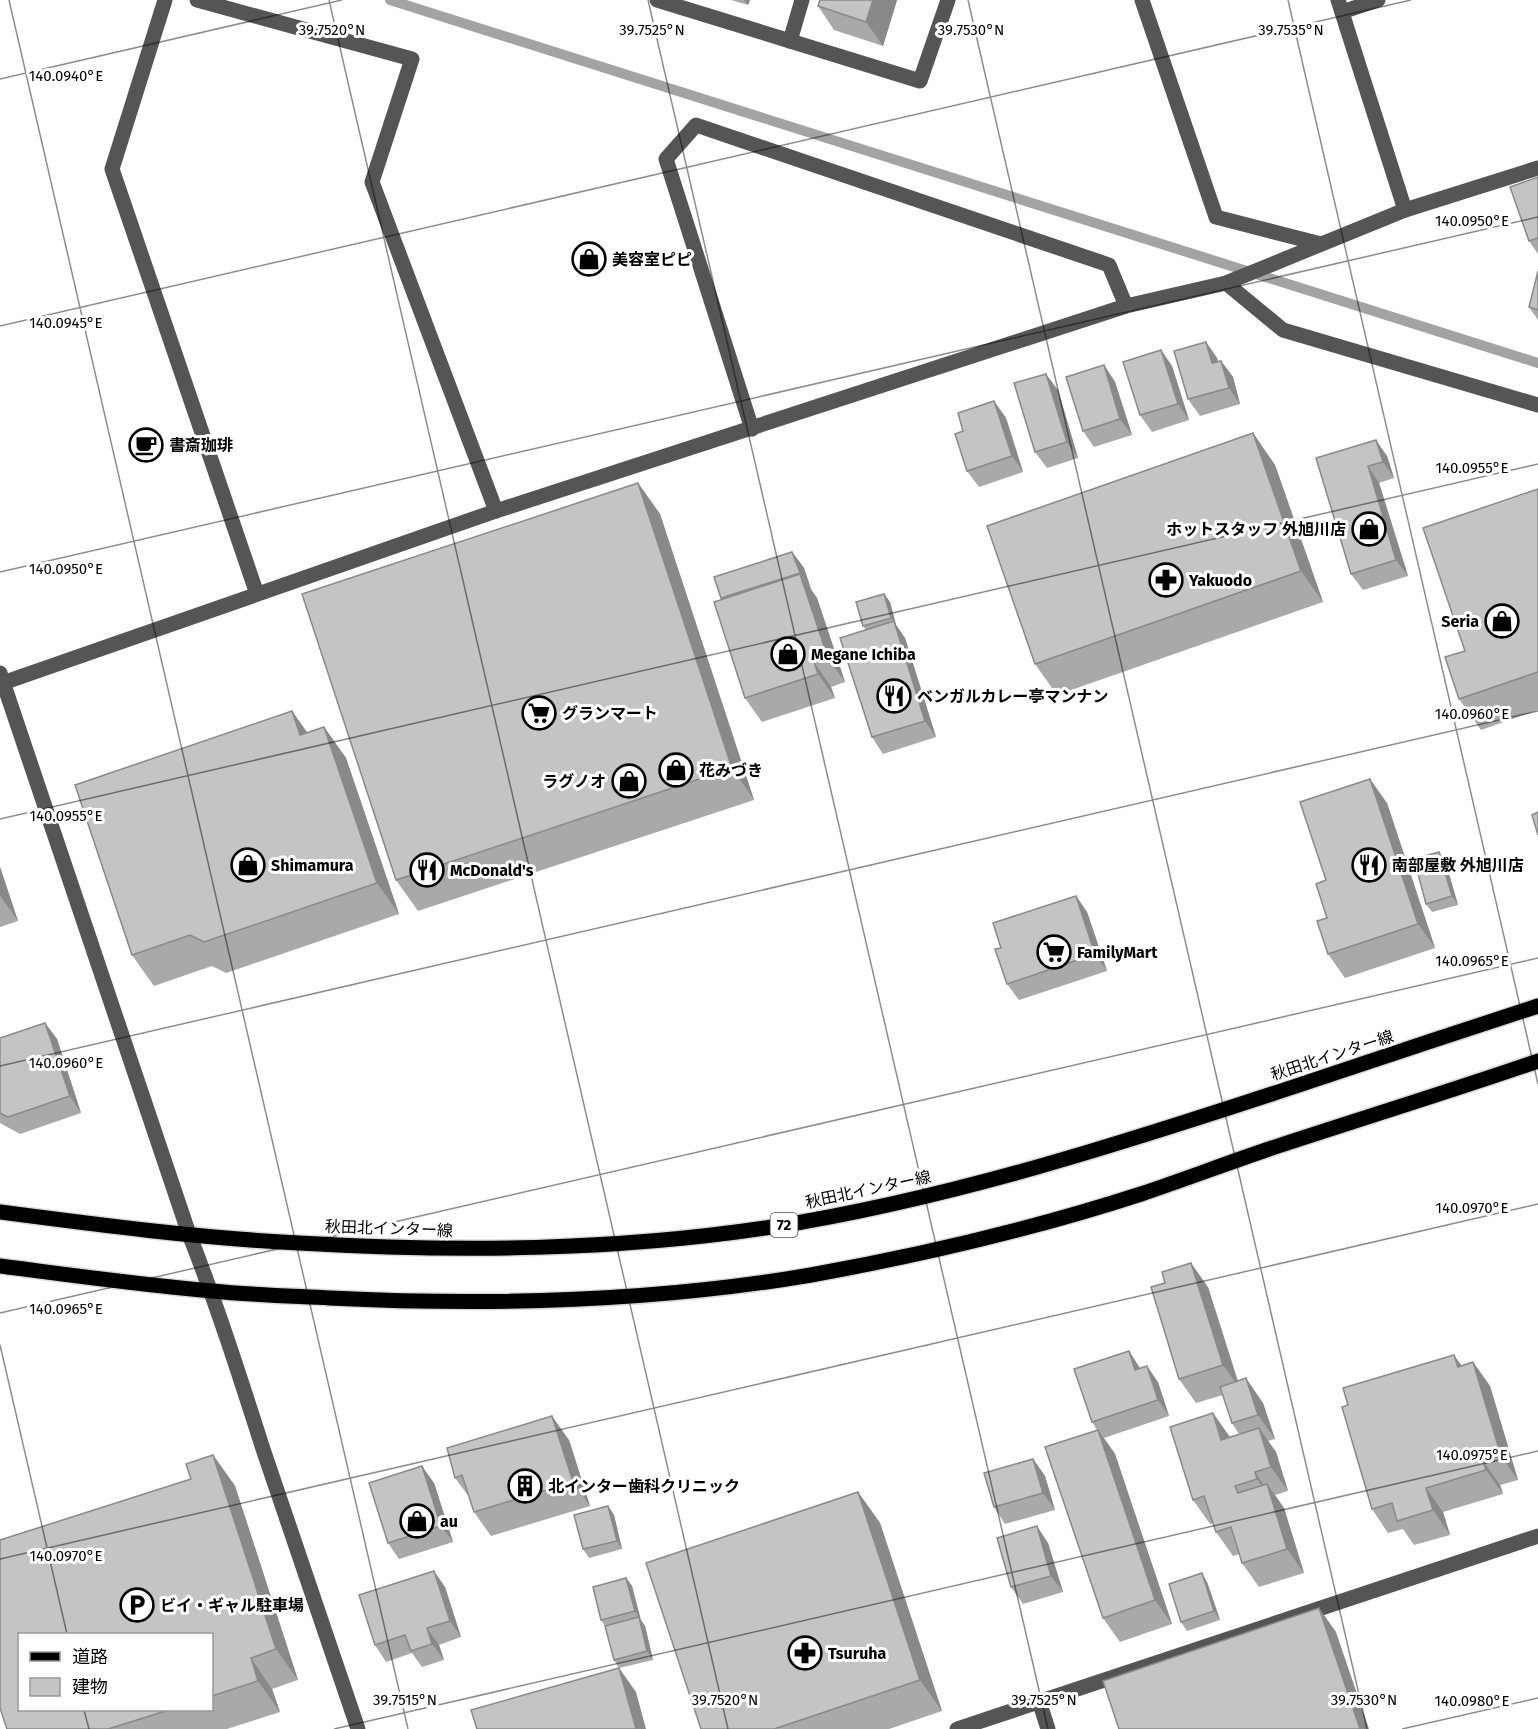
<svg xmlns="http://www.w3.org/2000/svg" width="1538" height="1729" font-family="'Fira Sans','Noto Sans JP',sans-serif">
  <style>
    .lines { fill: none; stroke-linecap: round; stroke-linejoin: round }
    .stream { stroke: #a3a3a3; stroke-width: 10 }
    .major-casing { stroke: #dbdbdb; stroke-width: 18 }
    .minor { stroke: #555; stroke-width: 15 }
    .major { stroke: #000; stroke-width: 15 }
    .wall { fill: #a9a9a9; fill-rule: evenodd }
    .shaded-wall { fill: #898989 }
    .building { fill: #c4c4c4; stroke: #898989; stroke-width: 1.5 }
    .ticks { fill: none; stroke: #000; stroke-width: 1.5; stroke-opacity: 0.45 }
    .labels { text-anchor: middle; stroke-width: 6; stroke-linejoin: round; paint-order: stroke }
    .shield { fill: #fff; stroke: #4c4c4c; stroke-width: 1.5 }
    .shield-label { font-size: 15px; font-weight: bold; fill: #000 }
    .poi-label { font-size: 16px; font-weight: bold; fill: #000; stroke: #fff; text-anchor: start }
    .street-label { font-size: 16px; fill: #000; stroke: #fff }
    .ticks-label { font-size: 15px; text-anchor: middle; fill: #000; stroke: #fff; stroke-width: 6; stroke-linejoin: round; paint-order: stroke }
  </style>
  <rect width="100%" height="100%" fill="#fff"/>
  <g class="lines">
    <polyline class="stream" points="390,0 1538,363"/>
    <defs>
      <g id="major">
        <path d="M 0,1212 C 99,1225 199,1238 299,1243 C 457,1252 615,1251 772,1227 C 949,1199 1120,1144 1290,1088 C 1373,1060 1455,1033 1538,1006"/>
        <path d="M 0,1266 C 70,1275 141,1285 212,1291 C 251,1295 291,1296 330,1298 C 490,1306 652,1302 811,1275 C 922,1255 1033,1229 1141,1194 C 1186,1179 1230,1162 1275,1147 C 1363,1118 1451,1091 1538,1061"/>
      </g>
    </defs>
    <use href="#major" class="major-casing"/>
    <g class="minor">
      <polyline points="165,0 112,169 257,594"/>
      <polyline points="197,0 412,59 372,182 496,511"/>
      <polyline points="657,0 920,81 948,0"/>
      <polyline points="1142,0 1216,217 1321,244"/>
      <polyline points="1338,0 1405,210"/>
      <polyline points="1342,12 1378,0"/>
      <polyline points="790,41 802,0"/>
      <polyline points="1226,283 1283,330 1538,405"/>
      <polyline points="752,429 666,159 696,125 1109,265 1126,306"/>
      <path d="M 0,673 L 189,1234 C 217,1305 240,1377 263,1449 C 294,1543 326,1636 358,1729"/>
      <polyline points="0,684 496,511 1126,306 1226,283 1405,210 1538,168"/>
      <polyline points="1039,1701 1048,1729"/>
      <polyline points="957,1729 1538,1536"/>
    </g>
    <use href="#major" class="major"/>
  </g>
  <g class="wall">
    <polygon points="731,0 750,0 748,5"/>
    <polygon points="897,0 883,46 834,30 818,6"/>
    <polygon points="1538,177 1538,254 1529,241"/>
    <polygon points="1538,271 1538,320 1529,307"/>
    <polygon points="1206,342 1217,358 1218,362 1221,361 1233,377 1240,404 1200,416 1188,399"/>
    <polygon points="1161,350 1172,366 1189,420 1152,432 1140,415"/>
    <polygon points="1104,365 1115,382 1132,435 1094,447 1083,431"/>
    <polygon points="1058,390 1078,458 1047,468 1035,452"/>
    <polygon points="994,401 1006,418 1023,472 979,487 967,471 963,431"/>
    <polygon points="1253,433 1275,465 1323,602 1057,695 1035,664"/>
    <polygon points="1387,456 1394,478 1379,483 1408,576 1363,590 1351,574 1316,458"/>
    <polygon points="638,483 660,514 754,800 418,911 396,880"/>
    <polygon points="1538,489 1538,710 1481,730 1459,699 1465,651"/>
    <polygon points="792,552 804,568 811,589 817,598 845,682 831,687 835,698 762,722 745,698 721,598"/>
    <polygon points="884,594 890,602 896,625 905,638 936,737 883,754 872,737 866,630 863,626"/>
    <polygon points="292,711 307,733 324,727 346,758 399,914 226,973 212,966 154,986 132,955"/>
    <polygon points="1387,803 1435,948 1345,978 1328,954 1326,880"/>
    <polygon points="1439,852 1445,860 1458,905 1432,912 1426,904"/>
    <polygon points="0,867 18,921 0,927"/>
    <polygon points="1076,896 1087,912 1107,971 1019,1000 1007,984 1001,948"/>
    <polygon points="45,1023 57,1039 81,1113 20,1134 0,1123 0,1038"/>
    <polygon points="1208,1287 1238,1381 1263,1403 1275,1439 1268,1441 1276,1452 1288,1491 1275,1495 1284,1508 1304,1573 1259,1587 1242,1563 1240,1554 1233,1556 1216,1532 1213,1523 1210,1524 1193,1500 1230,1437 1239,1434 1232,1423 1223,1395 1196,1403 1179,1379"/>
    <polygon points="1473,1362 1490,1386 1518,1480 1500,1485 1503,1494 1443,1512 1450,1535 1414,1545 1403,1529 1388,1533 1372,1509 1462,1365"/>
    <polygon points="1158,1382 1169,1416 1104,1438 1115,1454 1172,1624 1120,1642 1103,1618 1097,1430 1092,1422"/>
    <polygon points="569,1440 590,1506 491,1536 474,1512 470,1498 455,1478"/>
    <path d="M 213,1455 L 235,1486 L 298,1680 L 272,1689 L 280,1712 L 227,1729 L 7,1729 L 0,1708 L 0,1540 L 191,1479 L 186,1464 ZM 20,1635 L 212,1635 L 212,1710 L 20,1710 Z"/>
    <polygon points="1033,1459 1045,1476 1055,1510 1005,1524 994,1507"/>
    <polygon points="434,1483 453,1542 399,1559 388,1543"/>
    <polygon points="858,1492 880,1523 942,1711 889,1729 701,1729"/>
    <polygon points="608,1506 614,1515 622,1549 589,1558 583,1549"/>
    <polygon points="1048,1543 1063,1592 1023,1604 1011,1587"/>
    <polygon points="626,1578 632,1586 640,1620 645,1626 653,1660 619,1668 614,1660 605,1626 601,1620"/>
    <polygon points="1207,1582 1220,1620 1187,1631 1181,1622"/>
    <polygon points="445,1587 461,1637 439,1645 444,1660 422,1667 412,1653 386,1662 375,1645"/>
  </g>
  <g class="shaded-wall">
    <polygon points="744,0 750,0 748,5"/>
    <polygon points="873,0 897,0 883,46 866,22"/>
    <polygon points="1206,342 1217,358 1223,380 1212,363"/>
    <polygon points="1161,350 1172,366 1189,420 1178,404"/>
    <polygon points="1221,361 1233,377 1240,404 1229,388"/>
    <polygon points="1104,365 1115,382 1132,435 1120,419"/>
    <polygon points="1046,374 1058,390 1078,458 1067,442"/>
    <polygon points="994,401 1006,418 1023,472 1012,456"/>
    <polygon points="1253,433 1275,465 1323,602 1301,571"/>
    <polygon points="1376,440 1387,456 1394,478 1383,462"/>
    <polygon points="1368,466 1379,483 1408,576 1396,560"/>
    <polygon points="638,483 660,514 754,800 732,768"/>
    <polygon points="792,552 804,568 811,589 800,573"/>
    <polygon points="800,574 817,598 845,682 828,658"/>
    <polygon points="884,594 890,602 896,625 905,638 936,737 925,721 894,622 891,618"/>
    <polygon points="814,662 831,687 835,698 818,674"/>
    <polygon points="292,711 314,742 300,735"/>
    <polygon points="324,727 346,758 399,914 377,883"/>
    <polygon points="1370,779 1387,803 1435,948 1418,924"/>
    <polygon points="1439,852 1445,860 1458,905 1452,896"/>
    <polygon points="0,867 18,921 1,897 0,894"/>
    <polygon points="1076,896 1087,912 1107,971 1095,954"/>
    <polygon points="45,1023 57,1039 81,1113 70,1096"/>
    <polygon points="1191,1263 1208,1287 1240,1389 1223,1365"/>
    <polygon points="1129,1351 1140,1368 1135,1370"/>
    <polygon points="1454,1355 1471,1379 1458,1367"/>
    <polygon points="1473,1362 1490,1386 1518,1480 1501,1456"/>
    <polygon points="1147,1366 1158,1382 1169,1416 1158,1400"/>
    <polygon points="1246,1378 1263,1403 1275,1439 1258,1415"/>
    <polygon points="1213,1413 1230,1437 1221,1440"/>
    <polygon points="552,1416 569,1440 590,1506 573,1482"/>
    <polygon points="1259,1428 1276,1452 1288,1491 1271,1467"/>
    <polygon points="1098,1430 1115,1454 1172,1624 1155,1600"/>
    <polygon points="213,1455 235,1486 298,1680 276,1649"/>
    <polygon points="1033,1459 1045,1476 1055,1510 1043,1493"/>
    <polygon points="1483,1461 1500,1485 1503,1494 1486,1470"/>
    <polygon points="422,1466 434,1483 453,1542 441,1526"/>
    <polygon points="1255,1472 1269,1493 1267,1484 1284,1508 1304,1573 1287,1549 1272,1500 1257,1479"/>
    <polygon points="1426,1488 1443,1512 1450,1535 1433,1510"/>
    <polygon points="858,1492 880,1523 942,1711 920,1680"/>
    <polygon points="608,1506 614,1515 622,1549 617,1541"/>
    <polygon points="1037,1526 1048,1543 1063,1592 1051,1576"/>
    <polygon points="434,1571 445,1587 461,1637 450,1621"/>
    <polygon points="1202,1573 1207,1582 1220,1620 1214,1611"/>
    <polygon points="626,1578 632,1586 641,1620 635,1611"/>
    <polygon points="1319,1608 1336,1632 1369,1729 1360,1729"/>
    <polygon points="639,1617 645,1626 653,1660 647,1651"/>
    <polygon points="427,1628 439,1645 444,1660 432,1644"/>
    <polygon points="251,1658 272,1689 280,1712 258,1681"/>
    <polygon points="619,1668 636,1692 646,1729 636,1729"/>
  </g>
  <g class="building">
    <polygon points="820,0 873,0 866,22 818,6"/>
    <polygon points="1538,177 1538,238 1529,241 1510,187"/>
    <polygon points="1538,271 1538,310 1529,307"/>
    <polygon points="1206,342 1212,363 1221,361 1229,388 1188,399 1174,351"/>
    <polygon points="1161,350 1178,404 1140,415 1123,362"/>
    <polygon points="1104,365 1120,419 1083,431 1066,377"/>
    <polygon points="1046,374 1067,442 1035,452 1014,383"/>
    <polygon points="994,401 1012,456 967,471 955,434 963,431 958,413"/>
    <polygon points="1253,433 1301,571 1035,664 987,526"/>
    <polygon points="1376,440 1383,462 1368,466 1396,560 1351,574 1316,458"/>
    <polygon points="638,483 732,768 396,880 302,594"/>
    <polygon points="1538,489 1538,672 1459,699 1445,657 1465,651 1423,528"/>
    <polygon points="792,552 800,573 721,598 714,577"/>
    <polygon points="800,574 828,658 814,662 818,674 745,698 714,602"/>
    <polygon points="884,594 891,618 863,626 856,602"/>
    <polygon points="894,621 925,721 872,737 840,638"/>
    <polygon points="292,711 300,735 324,727 377,883 204,942 190,935 132,955 75,785"/>
    <polygon points="1370,779 1418,924 1328,954 1317,921 1327,918 1316,884 1326,880 1300,802"/>
    <polygon points="1538,812 1538,835 1532,815"/>
    <polygon points="1439,852 1452,896 1426,904 1414,859"/>
    <polygon points="1076,896 1095,954 1007,984 995,949 1001,948 993,923"/>
    <polygon points="45,1023 70,1096 8,1117 0,1113 0,1038"/>
    <polygon points="1191,1263 1223,1365 1179,1379 1151,1287 1165,1283 1162,1272"/>
    <polygon points="1129,1351 1135,1370 1147,1366 1158,1400 1092,1422 1074,1369"/>
    <polygon points="1454,1355 1458,1367 1473,1362 1501,1456 1483,1461 1486,1470 1426,1488 1433,1510 1397,1521 1392,1503 1372,1509 1342,1407 1348,1405 1343,1388"/>
    <polygon points="1246,1378 1258,1415 1232,1423 1220,1387"/>
    <polygon points="1213,1413 1221,1440 1259,1428 1271,1467 1255,1472 1257,1479 1235,1486 1238,1493 1267,1484 1287,1549 1242,1563 1231,1527 1216,1532 1204,1496 1193,1500 1170,1427"/>
    <polygon points="552,1416 573,1482 474,1512 462,1475 455,1478 447,1448"/>
    <polygon points="1098,1430 1155,1600 1103,1618 1045,1447"/>
    <polygon points="213,1455 276,1649 251,1658 258,1681 212,1696 212,1635 20,1635 20,1710 169,1710 108,1729 7,1729 0,1708 0,1540 191,1479 186,1464"/>
    <polygon points="1033,1459 1043,1493 994,1507 984,1473"/>
    <polygon points="422,1466 441,1526 388,1543 369,1483"/>
    <polygon points="858,1492 920,1680 774,1729 701,1729 646,1563"/>
    <polygon points="608,1506 617,1541 583,1549 574,1515"/>
    <polygon points="1037,1526 1051,1576 1011,1587 997,1538"/>
    <polygon points="434,1571 450,1621 427,1628 432,1644 411,1651 405,1635 375,1645 359,1595"/>
    <polygon points="1202,1573 1214,1611 1181,1622 1169,1584"/>
    <polygon points="626,1578 635,1611 601,1620 593,1587"/>
    <polygon points="1319,1608 1360,1729 1119,1729 1103,1681"/>
    <polygon points="639,1617 647,1651 614,1660 605,1626"/>
    <polygon points="619,1668 636,1729 477,1729 471,1710"/>
  </g>
  <path class="ticks" d="M 9,0 L 408,1729M 329,0 L 728,1729M 648,0 L 1048,1729M 968,0 L 1367,1729M 1288,0 L 1538,1084M 0,79 L 342,0M 0,326 L 1411,0M 0,572 L 1538,217M 0,819 L 1538,464M 0,1066 L 1538,711M 0,1313 L 1538,958M 0,1345 L 67,1634M 0,1559 L 1538,1204M 84,1710 L 89,1729M 334,1729 L 1538,1451M 1402,1729 L 1538,1698"/>
  <defs>
    <symbol id="shop-ring" viewBox="-11 -11 22 22"><circle r="9.5" fill="#fff" stroke="#000" stroke-width="1.5"/><path d="M-5-2.5h2.3a2.7 3.5 0 0 1 5.4 0H5L5.5 6h-11ZM-1.5-2.5h3a1.5 2.3 0 0 0-3 0Z" fill="#000"/></symbol>
    <symbol id="cafe-ring" viewBox="-11 -11 22 22"><circle r="9.5" fill="#fff" stroke="#000" stroke-width="1.5"/><path d="M-5.5-4.5H6V0H3Q3 3.5 0 3.5H-2.5Q-5.5 3.5-5.5 0ZM3-3.2v2h1.7v-2ZM-6 4.5H4V6H-6Z" fill="#000"/></symbol>
    <symbol id="pharmacy-ring" viewBox="-11 -11 22 22"><circle r="9.5" fill="#fff" stroke="#000" stroke-width="1.5"/><path d="M-2-6h4v4h4v4h-4v4h-4v-4h-4v-4h4Z" fill="#000"/></symbol>
    <symbol id="restaurant-ring" viewBox="-11 -11 22 22"><circle r="9.5" fill="#fff" stroke="#000" stroke-width="1.5"/><path d="M-5-6h1v4h1v-4h1v4h1v-4h1v5L-1.5 .5V6h-2V.5L-5-1ZM5-6V6H3V1.5H1.5Q1.5-4 5-6Z" fill="#000"/></symbol>
    <symbol id="supermarket-ring" viewBox="-11 -11 22 22"><circle r="9.5" fill="#fff" stroke="#000" stroke-width="1.5"/><path d="M-6-5.5h2.5l.6 2H6L4.5 2H-2.5L-4.4-4H-6ZM-1.5 3.2a1.3 1.3 0 1 0 .1 0ZM3 3.2a1.3 1.3 0 1 0 .1 0Z" fill="#000"/></symbol>
    <symbol id="building-ring" viewBox="-11 -11 22 22"><circle r="9.5" fill="#fff" stroke="#000" stroke-width="1.5"/><path d="M-4-6H4V6H1V3H-1V6H-4ZM-2.5-4.3h1.7v1.8h-1.7ZM.8-4.3h1.7v1.8H.8ZM-2.5-1h1.7V.8h-1.7ZM.8-1h1.7V.8H.8Z" fill="#000"/></symbol>
    <symbol id="parking-ring" viewBox="-11 -11 22 22"><circle r="9.5" fill="#fff" stroke="#000" stroke-width="1.5"/><path d="M-3.5-5.5H1a3.5 3.5 0 0 1 0 7H-1V5.5H-3.5ZM-1-3.4V-.6H.8a1.4 1.4 0 0 0 0-2.8Z" fill="#000"/></symbol>
  </defs>
  <g fill-rule="evenodd">
    <use href="#shop-ring" x="570" y="240" width="38" height="38"/>
    <use href="#cafe-ring" x="127" y="426" width="38" height="38"/>
    <use href="#shop-ring" x="1350" y="510" width="38" height="38"/>
    <use href="#pharmacy-ring" x="1147" y="561" width="38" height="38"/>
    <use href="#shop-ring" x="1483" y="602" width="38" height="38"/>
    <use href="#shop-ring" x="769" y="635" width="38" height="38"/>
    <use href="#restaurant-ring" x="875" y="677" width="38" height="38"/>
    <use href="#supermarket-ring" x="520" y="694" width="38" height="38"/>
    <use href="#shop-ring" x="657" y="751" width="38" height="38"/>
    <use href="#shop-ring" x="610" y="762" width="38" height="38"/>
    <use href="#shop-ring" x="229" y="846" width="38" height="38"/>
    <use href="#restaurant-ring" x="1350" y="846" width="38" height="38"/>
    <use href="#restaurant-ring" x="408" y="851" width="38" height="38"/>
    <use href="#supermarket-ring" x="1035" y="933" width="38" height="38"/>
    <use href="#building-ring" x="506" y="1467" width="38" height="38"/>
    <use href="#shop-ring" x="398" y="1502" width="38" height="38"/>
    <use href="#parking-ring" x="118" y="1586" width="38" height="38"/>
    <use href="#pharmacy-ring" x="786" y="1634" width="38" height="38"/>
  </g>
  <g class="labels">
    <rect class="shield" x="770.5" y="1213" width="27" height="24" rx="4.5"/>
    <g class="shield-label">
      <text x="784" y="1230">72</text>
    </g>
    <g class="poi-label">
      <text x="612" y="265">美容室ピピ</text>
      <text x="169" y="451">書斎珈琲</text>
      <text x="1346" y="535" text-anchor="end">ホットスタッフ 外旭川店</text>
      <text x="1189" y="586">Yakuodo</text>
      <text x="1479" y="627" text-anchor="end">Seria</text>
      <text x="811" y="660">Megane Ichiba</text>
      <text x="917" y="702">ベンガルカレー亭マンナン</text>
      <text x="562" y="719">グランマート</text>
      <text x="699" y="776">花みづき</text>
      <text x="606" y="787" text-anchor="end">ラグノオ</text>
      <text x="271" y="871">Shimamura</text>
      <text x="1392" y="871">南部屋敷 外旭川店</text>
      <text x="450" y="876">McDonald's</text>
      <text x="1077" y="958">FamilyMart</text>
      <text x="548" y="1492">北インター歯科クリニック</text>
      <text x="440" y="1527">au</text>
      <text x="160" y="1611">ビイ・ギャル駐車場</text>
      <text x="828" y="1659">Tsuruha</text>
    </g>
    <g class="street-label">
      <text transform="translate(1332 1055) rotate(-18)" y="6">秋田北インター線</text>
      <text transform="translate(868 1189) rotate(-12)" y="6">秋田北インター線</text>
      <text transform="translate(389 1228) rotate(2)" y="6">秋田北インター線</text>
    </g>
  </g>
  <g class="ticks-label">
    <text x="332" y="35">39.7520°N</text>
    <text x="652" y="35">39.7525°N</text>
    <text x="971" y="35">39.7530°N</text>
    <text x="1291" y="35">39.7535°N</text>
    <text x="66" y="81">140.0940°E</text>
    <text x="1472" y="226">140.0950°E</text>
    <text x="66" y="328">140.0945°E</text>
    <text x="1472" y="473">140.0955°E</text>
    <text x="66" y="574">140.0950°E</text>
    <text x="1472" y="719">140.0960°E</text>
    <text x="66" y="821">140.0955°E</text>
    <text x="1472" y="966">140.0965°E</text>
    <text x="66" y="1068">140.0960°E</text>
    <text x="1472" y="1213">140.0970°E</text>
    <text x="66" y="1314">140.0965°E</text>
    <text x="1472" y="1460">140.0975°E</text>
    <text x="66" y="1561">140.0970°E</text>
    <text x="405" y="1705">39.7515°N</text>
    <text x="725" y="1705">39.7520°N</text>
    <text x="1044" y="1705">39.7525°N</text>
    <text x="1364" y="1705">39.7530°N</text>
    <text x="1472" y="1706">140.0980°E</text>
  </g>
  <rect x="18" y="1633" width="195" height="78" fill="#ffffff" stroke="#999999" stroke-width="1.5"/>
  <rect x="30" y="1652" width="30" height="9" fill="#000000" stroke="#999999" stroke-width="1.5"/>
  <text x="72" y="1663" font-size="18" fill="#000000">道路</text>
  <rect x="30" y="1678" width="30" height="18" fill="#c4c4c4" stroke="#999999" stroke-width="1.5"/>
  <text x="72" y="1693" font-size="18" fill="#000000">建物</text>
</svg>
